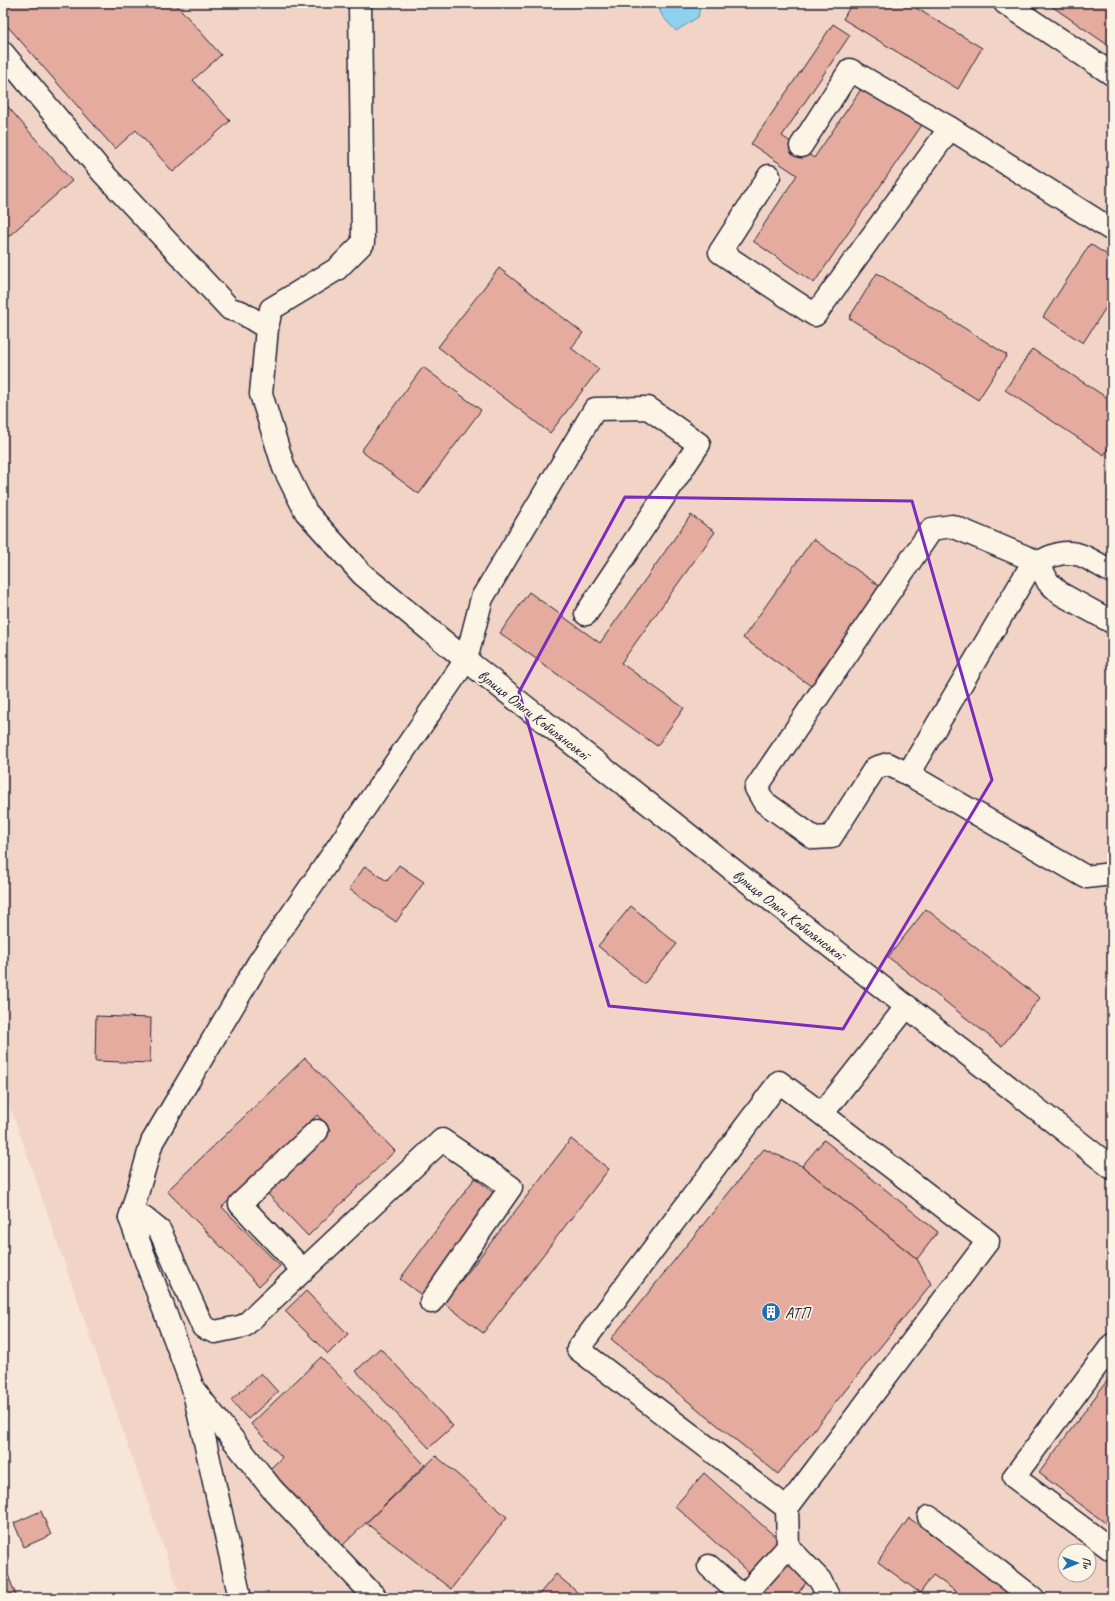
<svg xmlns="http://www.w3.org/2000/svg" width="1115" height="1601" font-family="Caveat,sans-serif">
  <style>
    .built { fill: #f1d4c6; fill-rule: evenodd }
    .water { fill: #8fd2f0; stroke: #638ca8 }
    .building { fill: #e4ab9e; stroke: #22223b }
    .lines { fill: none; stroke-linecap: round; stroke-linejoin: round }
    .minor-casing { stroke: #22223b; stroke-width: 25 }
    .minor { stroke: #fcf5e5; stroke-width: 22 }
    .marked { fill: none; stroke: #7b2cbf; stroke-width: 3; stroke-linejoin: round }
    .labels { text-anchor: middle; stroke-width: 3.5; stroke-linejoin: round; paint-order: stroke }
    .street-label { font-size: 16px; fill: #22223b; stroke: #fcf5e5 }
    .poi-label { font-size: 16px; fill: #22223b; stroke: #fcf5e5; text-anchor: start }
  </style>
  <rect width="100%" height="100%" fill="#f7e6d7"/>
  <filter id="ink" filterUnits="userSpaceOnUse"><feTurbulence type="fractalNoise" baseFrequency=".025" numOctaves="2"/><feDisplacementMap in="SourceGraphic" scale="8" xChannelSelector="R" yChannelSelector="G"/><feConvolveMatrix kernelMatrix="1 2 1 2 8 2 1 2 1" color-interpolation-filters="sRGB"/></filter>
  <g filter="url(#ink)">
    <path class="built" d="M 3,3 L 1112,3 L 1112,1598 L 181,1598 L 3,1086 ZM 1065,1551 L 1089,1551 L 1089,1575 L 1065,1575 Z"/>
    <polygon class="water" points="656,3 701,3 698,17 676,31 663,17"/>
    <g class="building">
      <polygon points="3,3 175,3 221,55 193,80 230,121 173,172 136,130 115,149 3,21"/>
      <polygon points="852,3 908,3 982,48 958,89 843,19"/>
      <polygon points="1047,3 1112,3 1112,48"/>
      <polygon points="833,24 850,35 782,136 814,158 864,85 922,125 814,283 753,241 797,175 751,144"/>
      <polygon points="3,101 72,181 3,241"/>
      <polygon points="1090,244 1112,258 1112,298 1083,343 1043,317"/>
      <polygon points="499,268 583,333 571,348 599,369 550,433 438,347"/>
      <polygon points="877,273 1007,355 978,400 849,318"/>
      <polygon points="1032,349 1112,401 1112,442 1104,455 1005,390"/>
      <polygon points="423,367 481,410 419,494 361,451"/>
      <polygon points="691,515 715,532 621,663 684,708 657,746 500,633 529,592 600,643"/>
      <polygon points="813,539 881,587 811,686 743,638"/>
      <polygon points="399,865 424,882 396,922 349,889 365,866 387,881"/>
      <polygon points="631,906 677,944 644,984 598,946"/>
      <polygon points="926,909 1040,998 1002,1046 888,957"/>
      <polygon points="96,1016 151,1018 150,1063 95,1061"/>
      <polygon points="305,1058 395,1151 308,1236 267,1193 331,1130 317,1115 222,1207 280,1266 259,1286 167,1191"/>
      <polygon points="571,1139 609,1169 483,1333 444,1303"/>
      <polygon points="824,1140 938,1232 917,1259 802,1166"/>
      <polygon points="764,1149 802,1166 917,1259 931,1284 778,1474 611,1339"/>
      <polygon points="475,1178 499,1197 424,1297 400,1279"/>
      <polygon points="306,1291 348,1334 328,1354 285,1311"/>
      <polygon points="380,1348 453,1426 429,1448 356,1371"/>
      <polygon points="321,1357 425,1465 338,1550 265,1474 282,1457 251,1424"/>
      <polygon points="261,1373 278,1392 248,1419 231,1400"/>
      <polygon points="1112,1374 1112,1528 1039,1473"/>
      <polygon points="436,1456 507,1517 451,1589 366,1523"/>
      <polygon points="704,1473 779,1540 749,1573 675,1506"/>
      <polygon points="41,1511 51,1535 24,1547 14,1523"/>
      <polygon points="909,1518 1019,1598 965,1598 933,1575 920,1593 878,1562"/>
      <polygon points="785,1559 810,1578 794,1598 756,1598"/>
      <polygon points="6,1570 17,1598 3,1598 3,1571"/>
      <polygon points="556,1574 584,1598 536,1598"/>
    </g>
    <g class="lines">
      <defs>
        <g id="minor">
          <polyline points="360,3 363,243 337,269 271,309 267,328 261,394 284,468 306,512 362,574 466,660 1112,1168"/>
          <polyline points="1005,3 1112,74"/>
          <polyline points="3,53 103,173 230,309 241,312 267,328"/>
          <polyline points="801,146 850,70 950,128"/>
          <polyline points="769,176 720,252 815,315 950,128 1112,230"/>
          <polyline points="1112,622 1061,594 1048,582 1038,562 952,526 932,529 756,788 764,802 814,838 831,837 875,768 888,764 908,774 1086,877 1112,874"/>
          <path d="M 908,774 L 1028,571 C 1041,560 1059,550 1076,554 C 1085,555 1104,568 1112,572"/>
          <polyline points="822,1114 779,1082 578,1349 787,1508 988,1241 822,1114 907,1006"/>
          <polyline points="130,1218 144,1218 160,1231 203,1327 215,1332 244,1326 442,1140 511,1187 431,1302"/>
          <polyline points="303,1270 240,1204 317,1131"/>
          <polyline points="1112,1345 1014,1477 1112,1550"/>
          <polyline points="197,1394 272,1489 376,1598"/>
          <polyline points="929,1517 1033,1598"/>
          <polyline points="788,1547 820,1580 829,1598"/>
          <polyline points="709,1566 743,1597 788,1547 787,1508"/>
          <polyline points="240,1598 193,1388 130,1218 152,1142 259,962 466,660 482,598 595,409 648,408 699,444 586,614"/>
        </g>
      </defs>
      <use href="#minor" class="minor-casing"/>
      <use href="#minor" class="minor"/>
    </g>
  </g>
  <path class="marked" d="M 625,497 L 912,501 L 992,780 L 843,1029 L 609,1006 L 519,692 Z"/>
  <defs>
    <symbol id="building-disc" viewBox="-11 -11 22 22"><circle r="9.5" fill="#1f6fb2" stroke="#fcf5e5"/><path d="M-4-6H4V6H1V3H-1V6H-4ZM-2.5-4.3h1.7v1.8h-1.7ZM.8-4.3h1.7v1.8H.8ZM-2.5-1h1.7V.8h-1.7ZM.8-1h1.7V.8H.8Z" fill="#fff"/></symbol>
  </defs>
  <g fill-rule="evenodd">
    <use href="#building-disc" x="760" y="1301" width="22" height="22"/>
  </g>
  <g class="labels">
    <g class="street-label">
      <text transform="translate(534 714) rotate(38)" y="6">вулиця Ольги Кобилянської</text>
      <text transform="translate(789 914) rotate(38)" y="6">вулиця Ольги Кобилянської</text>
    </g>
    <g class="poi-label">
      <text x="785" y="1318">АТП</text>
    </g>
  </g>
  <rect width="1115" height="1601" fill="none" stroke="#fcf5e5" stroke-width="16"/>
  <rect x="8" y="8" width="1099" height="1585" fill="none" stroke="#22223b" stroke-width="1.5" filter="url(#ink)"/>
  <g transform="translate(1077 1563) rotate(89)"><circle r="19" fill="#fcf5e5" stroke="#a5a1a1"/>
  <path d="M0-3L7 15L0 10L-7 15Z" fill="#1f6fb2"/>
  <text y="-6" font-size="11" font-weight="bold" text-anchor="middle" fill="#22223b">Пн</text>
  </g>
</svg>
